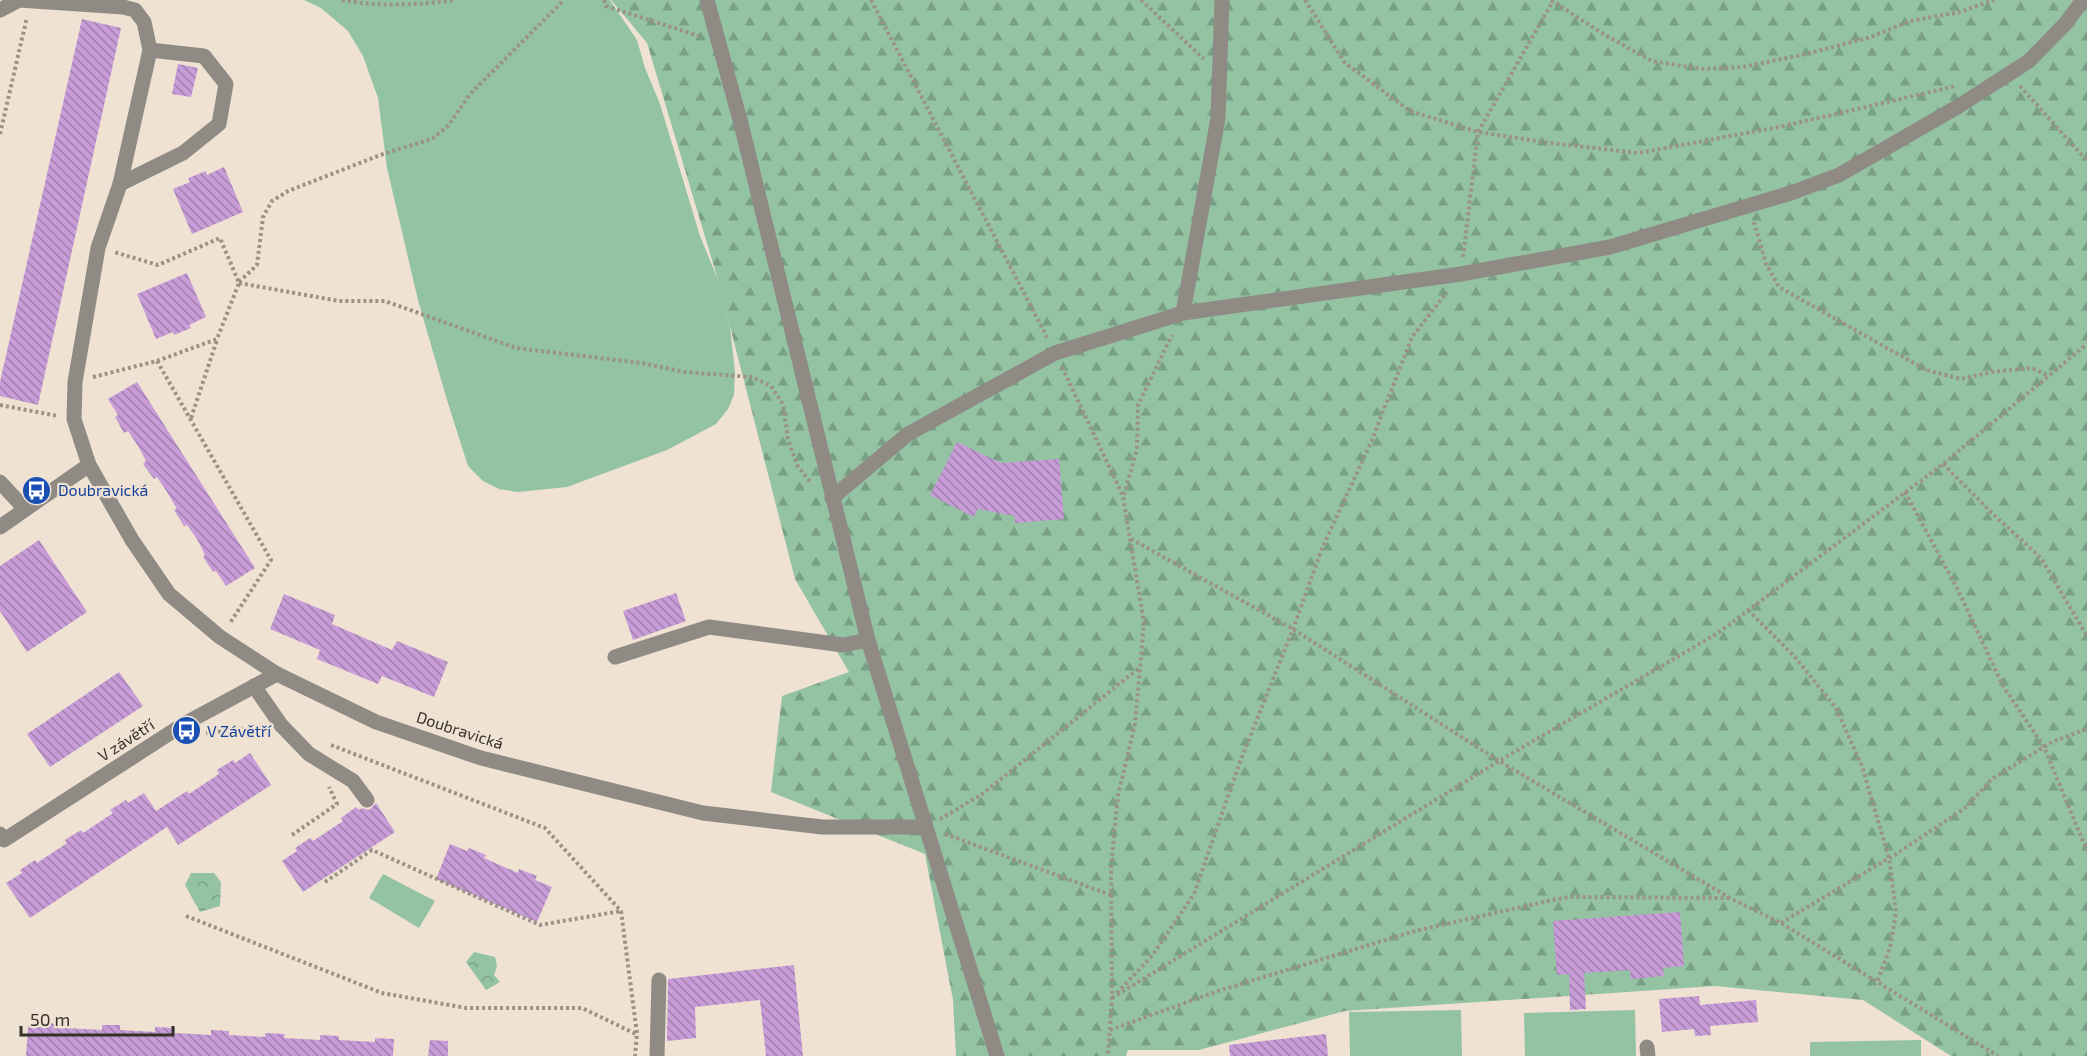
<svg xmlns="http://www.w3.org/2000/svg" width="2087" height="1056" font-family="'Exo 2',sans-serif">
  <style>
    .grass { fill: #93c3a3 }
    .forest { fill: url(#forest-firs) }
    .park { fill: url(#park-crowns) }
    .building { fill: url(#building-back-hatch) }
    .lines { fill: none; stroke-linecap: round; stroke-linejoin: round }
    .path { stroke: #9b9286; stroke-width: 4; stroke-dasharray: 3 3; stroke-linecap: butt }
    .minor { stroke: #8f8b84; stroke-width: 15 }
    .labels { text-anchor: middle; stroke-width: 4.5; stroke-linejoin: round; paint-order: stroke }
    .transit-label { font-size: 16px; fill: #164399; stroke: #efe2d2; text-anchor: start }
    .street-label { font-size: 16px; fill: #36312b; stroke: #efe2d2 }
  </style>
  <defs>
    <pattern id="forest-firs" width="22" height="20" patternUnits="userSpaceOnUse" patternTransform="scale(1.5)"><rect width="22" height="20" fill="#93c3a3"/><path d="M5 1l3.5 6h-7zM16 11l3.5 6h-7z" fill="#799f85"/></pattern>
    <pattern id="park-crowns" width="20" height="18" patternUnits="userSpaceOnUse" patternTransform="scale(1.5)"><rect width="20" height="18" fill="#93c3a3"/><path d="M2 6a3 3 0 1 1 6 0M12 15a3 3 0 1 1 6 0" fill="none" stroke="#799f85"/></pattern>
    <pattern id="building-back-hatch" width="6" height="6" patternUnits="userSpaceOnUse" patternTransform="scale(1.5)"><rect width="6" height="6" fill="#c79cd7"/><path d="M-1 5l2 2M0 0l6 6M5-1l2 2" fill="none" stroke="#a280af"/></pattern>
  </defs>
  <rect width="100%" height="100%" fill="#efe2d2"/>
  <g class="grass">
    <polygon points="304,0 610,0 637,40 645,68 660,104 700,236 721,287 730,328 735,371 734,395 728,409 716,424 667,450 567,487 518,492 499,489 483,481 468,466 447,400 418,300 387,168 378,98 363,56 348,31 321,8"/>
    <polygon points="383,874 435,901 419,928 369,898"/>
    <polygon points="1461,1010 1462,1056 1350,1056 1349,1012"/>
    <polygon points="1635,1010 1636,1056 1525,1056 1524,1013"/>
    <polygon points="1921,1040 1921,1056 1810,1056 1810,1042"/>
  </g>
  <polygon class="forest" points="611,0 2087,0 2087,1056 1951,1056 1863,1000 1715,986 1345,1011 1199,1050 1128,1050 1126,1056 956,1056 953,1000 925,854 771,792 782,696 849,672 795,579 718,280 647,43"/>
  <g class="park">
    <polygon points="191,873 214,873 221,882 220,906 200,912 185,885"/>
    <polygon points="474,952 495,957 497,966 494,975 500,982 486,990 466,962"/>
  </g>
  <g class="building">
    <polygon points="82,19 121,28 38,405 0,396 0,382"/>
    <polygon points="178,64 198,68 191,97 172,94"/>
    <polygon points="224,167 243,212 192,234 173,189 190,182 188,178 206,171 207,175"/>
    <polygon points="187,273 206,317 189,325 191,328 174,335 173,332 156,339 137,294"/>
    <polygon points="137,382 255,568 226,586 216,571 213,572 203,557 205,555 197,539 187,525 184,526 174,510 177,509 167,492 157,477 154,479 143,464 146,461 138,446 128,431 124,433 115,417 118,415 108,399"/>
    <polygon points="957,442 1001,463 1059,459 1064,519 1015,523 1015,516 978,509 974,517 930,495"/>
    <polygon points="39,540 87,612 27,652 0,611 0,566"/>
    <polygon points="676,593 686,621 633,640 623,611"/>
    <polygon points="284,594 335,615 332,624 392,650 397,641 448,662 434,697 382,676 378,684 317,659 320,650 270,629"/>
    <polygon points="119,672 143,706 50,767 27,734"/>
    <polygon points="250,753 271,785 178,845 167,827 30,918 6,883 22,873 20,870 35,860 37,863 67,843 65,840 81,830 83,833 113,813 110,810 126,800 128,803 144,793 156,811 187,791 189,794 219,774 217,770 233,760 235,763"/>
    <polygon points="376,803 395,832 303,892 282,861 297,851 295,848 310,838 313,841 343,821 341,818 356,807 359,810 362,808 369,810"/>
    <polygon points="450,844 467,851 469,848 486,855 484,858 518,873 519,869 537,876 535,880 552,887 537,922 436,879"/>
    <polygon points="1680,912 1684,966 1663,968 1664,976 1631,979 1630,970 1584,973 1586,1009 1570,1010 1569,974 1557,975 1553,921"/>
    <polygon points="794,965 803,1056 766,1056 760,1000 695,1007 696,1038 667,1041 668,979"/>
    <polygon points="1699,996 1700,1005 1756,1000 1758,1022 1710,1026 1711,1035 1695,1036 1694,1029 1662,1032 1659,999"/>
    <polygon points="47,1023 66,1024 66,1028 102,1030 102,1025 120,1025 120,1030 137,1031 155,1032 155,1027 175,1028 174,1033 193,1034 211,1035 211,1030 229,1031 229,1035 265,1037 265,1033 285,1034 284,1038 320,1040 320,1035 339,1036 339,1040 375,1042 375,1038 394,1039 393,1056 26,1056 28,1026 46,1027"/>
    <polygon points="1326,1034 1328,1056 1230,1056 1229,1045"/>
    <polygon points="430,1040 448,1041 448,1056 428,1056"/>
  </g>
  <g class="lines">
    <g class="path">
      <path d="M 342,0 C 378,7 419,5 455,0"/>
      <polyline points="604,0 606,6 699,36"/>
      <polyline points="871,0 1048,339"/>
      <polyline points="1141,0 1204,59"/>
      <polyline points="1305,0 1345,63 1410,111 1478,132 1550,143 1639,153 1784,126 1956,86"/>
      <polyline points="1551,0 1605,35 1652,61 1701,69 1743,67 1806,54 1868,38 1910,21 1960,12 1994,0"/>
      <polyline points="2020,86 2087,161"/>
      <polyline points="0,134 27,17"/>
      <polyline points="1754,222 1766,264 1779,287 1926,370 1961,379 1992,372 2032,368 2049,376"/>
      <polyline points="1463,257 1478,132 1553,1"/>
      <polyline points="239,282 257,265 263,217 272,201 288,191 383,154 432,139 448,126 470,94 564,0"/>
      <polyline points="239,283 339,301 385,301 516,348 641,363 685,372 752,377 771,386 783,404 788,439 797,465 811,483"/>
      <polyline points="157,361 271,560 230,623"/>
      <polyline points="1062,367 1123,496 1144,623 1135,724 1118,796 1111,867 1112,998 1108,1056"/>
      <polyline points="93,377 157,361 217,339 239,283 220,238 158,265 114,252"/>
      <polyline points="0,405 58,416"/>
      <polyline points="191,418 217,340"/>
      <polyline points="1943,464 1993,514 2041,558 2087,636"/>
      <polyline points="1905,492 1958,590 2003,686 2044,747 2087,851"/>
      <polyline points="1124,495 1137,449 1138,405 1172,335"/>
      <polyline points="1131,539 1293,629 1499,761 1730,898 1781,923 1998,1056"/>
      <polyline points="1748,610 1794,656 1836,708 1862,766 1889,858 1896,912 1890,948 1877,982"/>
      <polyline points="206,733 264,727"/>
      <polyline points="331,745 545,828 621,911 637,1034 635,1056"/>
      <polyline points="940,819 981,795 1139,668"/>
      <polyline points="945,834 1111,895"/>
      <polyline points="292,835 337,804 329,787"/>
      <polyline points="325,882 372,850 540,925 621,911"/>
      <polyline points="186,916 382,993 466,1008 582,1008 636,1034"/>
      <polyline points="1781,923 1896,854 1965,808 1992,779 2052,742 2087,729"/>
      <polyline points="1117,993 1152,956 1194,894 1240,762 1293,629 1321,551 1372,440 1412,337 1447,292"/>
      <polyline points="1112,998 1499,761 1718,633 1943,464 2087,344"/>
      <polyline points="1110,1030 1218,991 1415,931 1557,899 1569,897 1728,898"/>
    </g>
    <g class="minor">
      <polyline points="707,0 740,120 868,640 997,1056"/>
      <polyline points="0,10 19,0 123,7 135,10 144,22 150,50 120,184 98,248 75,382 74,419 89,465 132,540 169,594 220,637 277,674 376,722 481,758 703,813 822,827 926,827"/>
      <polyline points="120,184 183,153 219,124 226,84 204,56 150,50"/>
      <polyline points="1183,313 1218,118 1222,0"/>
      <polyline points="0,482 25,509"/>
      <polyline points="832,498 908,434 1055,353 1183,313 1461,274 1610,247 1791,193 1839,175 1959,106 2029,61 2066,23 2083,0"/>
      <polyline points="0,527 89,465"/>
      <polyline points="615,657 709,627 843,645 868,640"/>
      <polyline points="254,686 281,725 309,754 353,781 367,800"/>
      <polyline points="0,834 4,840 184,724 277,674"/>
      <polyline points="1647,1047 1648,1056"/>
      <polyline points="657,1056 659,980"/>
    </g>
  </g>
  <defs>
    <symbol id="bus-disc" viewBox="-11 -11 22 22"><circle r="9.5" fill="#1a4fb4" stroke="#efe2d2"/><path d="M-5-6H5V4H4V6H2V4H-2V6H-4V4H-5ZM-3.5-4V0h7V-4ZM-3.5 1.2v1.5H-2V1.2ZM2 1.2v1.5H3.5V1.2Z" fill="#fff"/></symbol>
  </defs>
  <g fill-rule="evenodd">
    <use href="#bus-disc" x="20" y="474" width="33" height="33"/>
    <use href="#bus-disc" x="170" y="714" width="33" height="33"/>
  </g>
  <g class="labels">
    <g class="transit-label">
      <text x="58" y="496">Doubravická</text>
      <text x="207" y="737">V Závětří</text>
    </g>
    <g class="street-label">
      <text transform="translate(460 730) rotate(18)" y="6">Doubravická</text>
      <text transform="translate(126 740) rotate(-33)" y="6">V závětří</text>
    </g>
  </g>
  <path d="M21 1026v9h152v-9" fill="none" stroke="#36312b" stroke-width="3"/>
  <text x="30" y="1026" font-size="18" fill="#36312b" stroke="#efe2d2" stroke-width="4.5" paint-order="stroke">50 m</text>
</svg>
